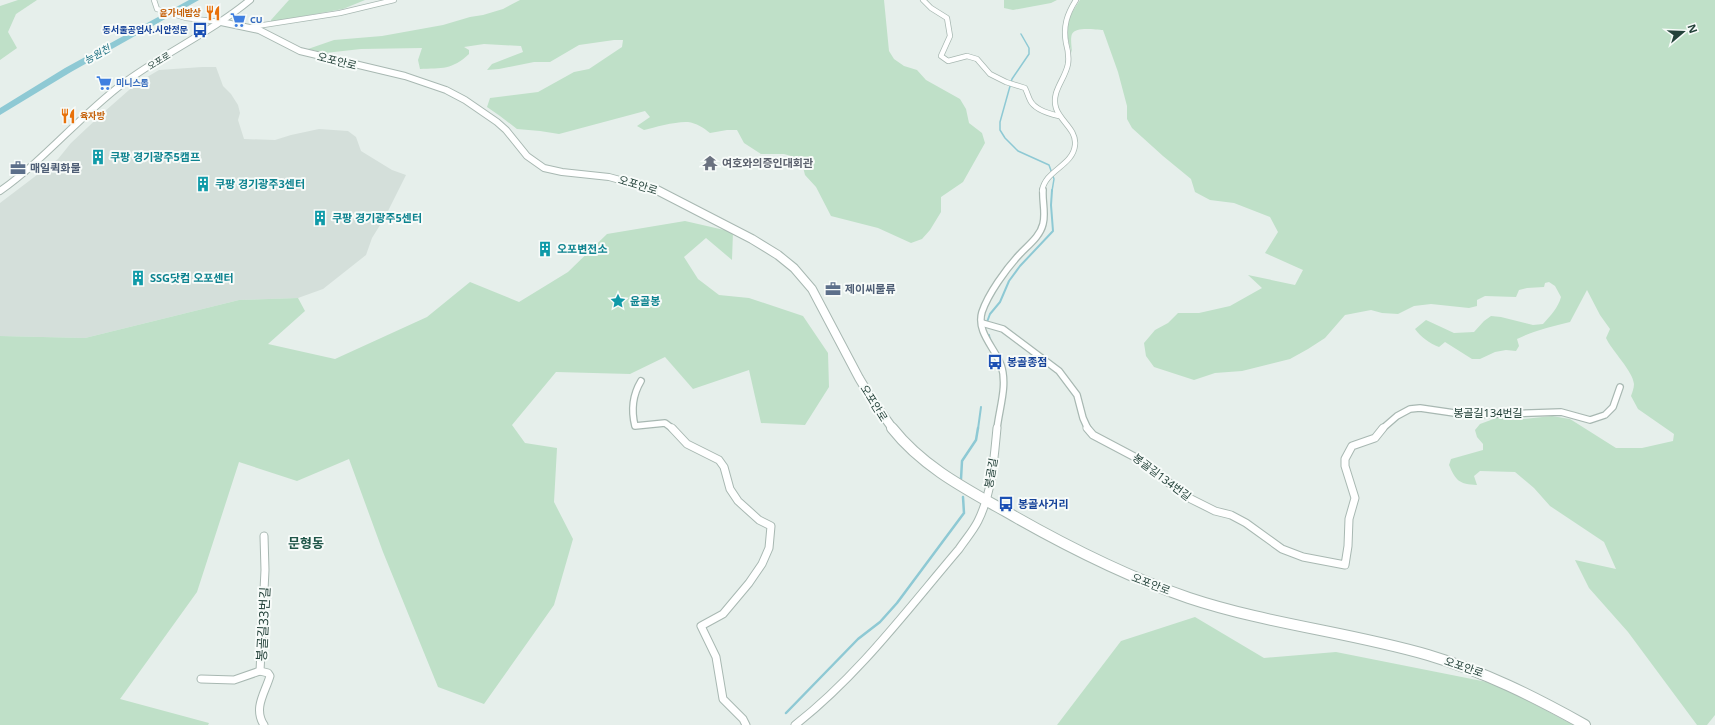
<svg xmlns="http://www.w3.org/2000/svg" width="1715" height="725" font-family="'Noto Sans','Noto Sans KR',sans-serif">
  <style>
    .built { fill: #d4dfda }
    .green { fill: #bfe0c8 }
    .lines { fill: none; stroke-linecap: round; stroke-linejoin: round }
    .stream-far2 { stroke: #8ec9d4; stroke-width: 1.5 }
    .stream-far1 { stroke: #8ec9d4; stroke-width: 2 }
    .stream { stroke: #8ec9d4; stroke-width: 2.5 }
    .river { fill: #8ec9d4; fill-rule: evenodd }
    .minor-far2-casing { stroke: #a8b8b2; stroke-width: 6 }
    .minor-far1-casing { stroke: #a8b8b2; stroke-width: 8 }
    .minor-casing { stroke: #a8b8b2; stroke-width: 9 }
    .tertiary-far2-casing { stroke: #a8b8b2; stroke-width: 8 }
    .tertiary-far1-casing { stroke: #a8b8b2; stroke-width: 10 }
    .tertiary-casing { stroke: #a8b8b2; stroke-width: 12 }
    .minor-far2 { stroke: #fff; stroke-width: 4.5 }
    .minor-far1 { stroke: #fff; stroke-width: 5.5 }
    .minor { stroke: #fff; stroke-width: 7 }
    .tertiary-far2 { stroke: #fff; stroke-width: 6 }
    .tertiary-far1 { stroke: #fff; stroke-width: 8 }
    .tertiary { stroke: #fff; stroke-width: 10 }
    .labels { text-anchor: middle; stroke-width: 4; stroke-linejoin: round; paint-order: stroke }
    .far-food-label { font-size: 9px; font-weight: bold; fill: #c56008; stroke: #f7fbf9; text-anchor: end }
    .far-shop-label { font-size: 9px; font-weight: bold; fill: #366cbe; stroke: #f7fbf9; text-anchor: start }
    .far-transit-label { font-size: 9px; font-weight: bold; fill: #164399; stroke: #f7fbf9; text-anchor: end }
    .far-street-label { font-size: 9px; fill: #24423a; stroke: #f7fbf9 }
    .far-water-label { font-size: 10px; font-style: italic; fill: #1c6f80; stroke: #f7fbf9 }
    .street-label { font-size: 11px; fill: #24423a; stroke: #f7fbf9 }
    .culture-label { font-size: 11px; font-weight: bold; fill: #0d838f; stroke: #f7fbf9; text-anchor: start }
    .worship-label { font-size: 11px; font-weight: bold; fill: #5b616d; stroke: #f7fbf9; text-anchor: start }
    .service-label { font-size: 11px; font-weight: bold; fill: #4e5e75; stroke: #f7fbf9; text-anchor: start }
    .transit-label { font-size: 11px; font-weight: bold; fill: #164399; stroke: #f7fbf9; text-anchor: start }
    .quarter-label { font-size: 13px; font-weight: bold; fill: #1f5548; stroke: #f7fbf9 }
    .near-street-label { font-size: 13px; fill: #24423a; stroke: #f7fbf9 }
  </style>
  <rect width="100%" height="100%" fill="#e6efeb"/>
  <polygon class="built" points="202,67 216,67 223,86 231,94 238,105 240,113 238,120 244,139 275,140 291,135 319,129 348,131 356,137 361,151 392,170 406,175 385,217 372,238 366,255 323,289 298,298 239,300 85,338 0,336 0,203 58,159 71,143 104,112 137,83 159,70"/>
  <g class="green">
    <polygon points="18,0 37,0 16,14 8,32 17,48 0,60 0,6"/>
    <polygon points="289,0 365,0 343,9 271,22 271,20"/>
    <path d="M 520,0 L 884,0 L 889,51 L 894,59 L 904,66 L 917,70 L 926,80 L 960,99 L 966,109 L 969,123 L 982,133 L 985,143 L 963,182 L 941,197 L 941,212 L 930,230 L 922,239 L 911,243 L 878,228 L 831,216 L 816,187 L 805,175 L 801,159 L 784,154 L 761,154 L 744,143 L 737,130 L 727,130 L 710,133 C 704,128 696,123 688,122 C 677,121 655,127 644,130 L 637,126 L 650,117 L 645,111 L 559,134 L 540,131 L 517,129 L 500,116 L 487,107 L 490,98 L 538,92 L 574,72 L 589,69 L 622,47 L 623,40 L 614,40 L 579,45 L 550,62 L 534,62 L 499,69 L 487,70 L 492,64 L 523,52 L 521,46 L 484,44 L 464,47 L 469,50 L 469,54 C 452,70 442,68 420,69 L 418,60 L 422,48 L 361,49 L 325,53 L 308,49 L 334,40 L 382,36 L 443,25 L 470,17 L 483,15 L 503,9 Z"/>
    <polygon points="1004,0 1057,0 1051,3 1013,10 1004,8"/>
    <path d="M 1080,0 L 1715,0 L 1715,715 L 1707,725 L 1697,725 L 1628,632 L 1589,588 L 1575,560 L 1616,569 L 1604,542 L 1550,506 L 1534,488 L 1515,472 L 1480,471 L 1474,476 L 1477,485 C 1459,484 1456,481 1449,465 L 1451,459 L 1483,450 L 1483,444 L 1477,437 L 1475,430 L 1480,424 L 1499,417 L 1523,419 L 1552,416 L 1570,419 L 1616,448 L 1642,448 L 1673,441 L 1674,434 L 1638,409 L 1631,396 C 1632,393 1634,388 1634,384 C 1633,371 1612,351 1606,338 L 1610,329 L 1600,315 L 1587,290 L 1570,322 C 1551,327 1535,330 1517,339 L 1519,346 L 1516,351 L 1506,350 L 1495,352 L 1480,359 L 1472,359 L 1445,342 L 1439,347 C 1429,343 1421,337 1415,329 L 1426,320 L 1454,333 L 1474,332 L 1484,321 L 1491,316 L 1501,317 L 1533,325 L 1543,324 C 1551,315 1558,308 1561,297 L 1555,286 L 1549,282 L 1545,283 L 1544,287 L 1527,288 L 1519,290 L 1516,297 L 1485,296 L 1477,300 L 1477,306 L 1469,308 L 1431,304 L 1414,306 L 1398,314 L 1382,313 L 1371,310 L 1345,315 L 1325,338 L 1308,349 L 1290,359 L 1242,371 L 1215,373 L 1194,380 L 1154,367 L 1146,356 L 1144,343 L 1155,330 L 1168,323 L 1178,313 L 1199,313 L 1230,306 L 1262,288 L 1248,275 L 1295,285 L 1303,270 L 1265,253 L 1278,232 L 1270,217 L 1234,203 L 1210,200 L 1195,192 L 1191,179 L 1163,156 L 1132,128 L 1127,119 L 1127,106 L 1118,72 L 1103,30 C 1096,30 1076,26 1072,34 C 1070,39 1072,48 1072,53 C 1064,28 1065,22 1080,0 Z"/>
    <polygon points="685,221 733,232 732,260 706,238 684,257 698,279 719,295 749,298 803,316 828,353 829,387 805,425 761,423 749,370 693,389 665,357 630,374 556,372 512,425 525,443 557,448 554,502 573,539 554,605 484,704 438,687 383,552 349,459 297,481 239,462 197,592 120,699 209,723 208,725 0,725 0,336 85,338 239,300 298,298 305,311 268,344 335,359 427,317 470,282 519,302 568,272 607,234"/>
    <polygon points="1195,617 1264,658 1336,652 1497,684 1573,725 1057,725 1121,641"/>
  </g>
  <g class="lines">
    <polyline class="stream-far2" points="1021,34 1029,48 1029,54 1012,79 1000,122 1000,130 1005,138 1018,151 1049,165 1054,179 1052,191"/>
    <g class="stream-far1">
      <polyline points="987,322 990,314 1000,302 1009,281 1020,266 1053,231 1051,205 1052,190"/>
      <polyline points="989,335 990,341"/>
      <polyline points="978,429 981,407"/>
    </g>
    <g class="stream">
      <polyline points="961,479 962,461 976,440 978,428"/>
      <polyline points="786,713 858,639 880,622 897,603 964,513 963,497"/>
    </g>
    <polygon class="river" points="189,0 199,0 71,72 0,115 0,108 65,68"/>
    <defs>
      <g id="minor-far2">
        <polyline points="154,0 157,9 186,18 221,22"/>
        <path d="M 923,0 L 931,8 L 947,18 L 950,36 L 941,56 L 948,61 L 967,56 L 977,59 L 990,74 L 1006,82 L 1025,88 C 1027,92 1028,96 1030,100 C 1034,109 1050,114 1059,116"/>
        <polyline points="251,27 340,13 394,0"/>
        <path d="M 1042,191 C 1045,170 1073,166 1075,145 C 1077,130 1060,121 1056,108 C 1051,91 1065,80 1068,64 C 1069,57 1068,50 1066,43 C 1063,26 1067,14 1076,0"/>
      </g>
      <g id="minor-far1">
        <polyline points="982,323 1003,329 1059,371 1077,395 1083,418 1088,429"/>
        <path d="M 641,381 C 632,396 631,410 635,426 L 665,423 L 673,429"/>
        <path d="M 997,429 C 999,409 1008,385 1001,365 C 995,348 976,332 982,312 C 988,294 1006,269 1019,255 C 1027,246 1040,237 1043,224 C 1046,213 1042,201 1043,190"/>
        <polyline points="1382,429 1397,416 1410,409 1420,408 1468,415 1561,412 1590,420 1605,415 1613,407 1620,387"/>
      </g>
      <g id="minor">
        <polyline points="672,428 687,444 719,460 724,467 730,489 738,501 759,520 771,526 769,548 762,564 749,583 723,614 701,626 716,657 723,699 743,719 746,725"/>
        <polyline points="1087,428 1093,435 1146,463 1175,488 1191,499 1215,511 1231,515 1246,523 1282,549 1303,557 1345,565 1348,546 1349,519 1355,498 1345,466 1345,459 1352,446 1375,438 1383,428"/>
        <path d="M 264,536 L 265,570 L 260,671 L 268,673 L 270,676 C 265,693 253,708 264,725"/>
        <polyline points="201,679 234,680 260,671"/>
        <path d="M 795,725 C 858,676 907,610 959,549 C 965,540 973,531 978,521 C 992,493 994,459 997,428"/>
      </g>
      <g id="tertiary-far2">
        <polyline points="221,22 259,30 300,51 405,76 446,90 465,100 497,122 506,130 527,156 544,168 562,172 609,177 660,191"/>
        <path d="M 0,191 C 44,160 78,118 121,85 C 162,54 210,33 250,0"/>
      </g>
      <polyline id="tertiary-far1" points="657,190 752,239 778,255 794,268 812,289 859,378 871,398 893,429"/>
      <path id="tertiary" d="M 892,428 C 922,466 964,488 1005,511 C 1064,545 1125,576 1189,598 C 1267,624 1349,632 1428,655 C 1485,672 1533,696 1585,725"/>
    </defs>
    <use href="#minor-far2" class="minor-far2-casing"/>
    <use href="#minor-far1" class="minor-far1-casing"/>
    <use href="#minor" class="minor-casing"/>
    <use href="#tertiary-far2" class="tertiary-far2-casing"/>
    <use href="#tertiary-far1" class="tertiary-far1-casing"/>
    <use href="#tertiary" class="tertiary-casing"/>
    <use href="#minor-far2" class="minor-far2"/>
    <use href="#minor-far1" class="minor-far1"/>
    <use href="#minor" class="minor"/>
    <use href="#tertiary-far2" class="tertiary-far2"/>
    <use href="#tertiary-far1" class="tertiary-far1"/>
    <use href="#tertiary" class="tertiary"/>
  </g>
  <defs>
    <symbol id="restaurant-bare" viewBox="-9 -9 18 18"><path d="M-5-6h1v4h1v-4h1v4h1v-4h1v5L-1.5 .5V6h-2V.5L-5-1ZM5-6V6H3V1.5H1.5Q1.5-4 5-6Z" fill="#e8710a" stroke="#f7fbf9" stroke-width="2.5" paint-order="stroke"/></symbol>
    <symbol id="supermarket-bare" viewBox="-9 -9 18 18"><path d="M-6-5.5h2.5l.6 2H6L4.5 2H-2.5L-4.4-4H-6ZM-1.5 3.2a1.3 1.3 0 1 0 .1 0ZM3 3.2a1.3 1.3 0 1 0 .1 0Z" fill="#3f7fe0" stroke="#f7fbf9" stroke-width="2.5" paint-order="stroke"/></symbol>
    <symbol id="bus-bare" viewBox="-9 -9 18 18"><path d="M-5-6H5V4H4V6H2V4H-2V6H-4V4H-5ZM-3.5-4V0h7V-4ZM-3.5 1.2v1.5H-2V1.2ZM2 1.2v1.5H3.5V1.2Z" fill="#1a4fb4" stroke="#f7fbf9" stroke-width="2.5" paint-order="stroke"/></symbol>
    <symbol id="building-bare" viewBox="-9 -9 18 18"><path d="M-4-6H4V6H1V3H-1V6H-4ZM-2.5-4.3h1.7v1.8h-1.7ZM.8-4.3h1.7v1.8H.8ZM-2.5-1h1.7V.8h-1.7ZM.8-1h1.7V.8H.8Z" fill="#0f9aa8" stroke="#f7fbf9" stroke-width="2.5" paint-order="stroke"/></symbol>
    <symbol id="temple-bare" viewBox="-9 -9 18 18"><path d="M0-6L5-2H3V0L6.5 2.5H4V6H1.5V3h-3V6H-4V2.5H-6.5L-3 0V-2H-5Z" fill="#6b7280" stroke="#f7fbf9" stroke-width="2.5" paint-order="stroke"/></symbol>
    <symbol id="office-bare" viewBox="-9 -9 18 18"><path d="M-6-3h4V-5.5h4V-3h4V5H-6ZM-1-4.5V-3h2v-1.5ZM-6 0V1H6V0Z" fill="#5c6f8a" stroke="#f7fbf9" stroke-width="2.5" paint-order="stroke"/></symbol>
    <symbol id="sight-bare" viewBox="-9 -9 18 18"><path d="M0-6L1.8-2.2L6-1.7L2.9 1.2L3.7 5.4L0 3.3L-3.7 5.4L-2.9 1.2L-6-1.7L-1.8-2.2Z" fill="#0f9aa8" stroke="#f7fbf9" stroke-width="2.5" paint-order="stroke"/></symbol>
  </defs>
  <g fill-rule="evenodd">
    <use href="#restaurant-bare" x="202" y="2" width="22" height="22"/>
    <use href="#supermarket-bare" x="227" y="9" width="22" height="22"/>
    <use href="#bus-bare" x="189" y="19" width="22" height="22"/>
    <use href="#supermarket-bare" x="93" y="72" width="22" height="22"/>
    <use href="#restaurant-bare" x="57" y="105" width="22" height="22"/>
    <use href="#building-bare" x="87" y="146" width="22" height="22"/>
    <use href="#temple-bare" x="699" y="152" width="22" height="22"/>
    <use href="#office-bare" x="7" y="157" width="22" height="22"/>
    <use href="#building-bare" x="192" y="173" width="22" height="22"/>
    <use href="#building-bare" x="309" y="207" width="22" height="22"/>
    <use href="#building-bare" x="534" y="238" width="22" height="22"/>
    <use href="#building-bare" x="127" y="267" width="22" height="22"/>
    <use href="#office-bare" x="822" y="278" width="22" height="22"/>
    <use href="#sight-bare" x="607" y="290" width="22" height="22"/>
    <use href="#bus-bare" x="984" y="351" width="22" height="22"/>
    <use href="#bus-bare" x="995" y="493" width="22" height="22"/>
  </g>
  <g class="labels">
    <g class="far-food-label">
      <text x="201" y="16">윤가네밥상</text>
      <text x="80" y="119" text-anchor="start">육자방</text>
    </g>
    <g class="far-shop-label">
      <text x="250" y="23">CU</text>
      <text x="116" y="86">미니스톱</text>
    </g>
    <g class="far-transit-label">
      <text x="188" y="33">동서울공업사.시안정문</text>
    </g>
    <g class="far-street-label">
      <text transform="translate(159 61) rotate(-31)" y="3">오포로</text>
    </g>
    <g class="far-water-label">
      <text transform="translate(97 54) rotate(-29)" y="4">능원천</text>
    </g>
    <g class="street-label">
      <text transform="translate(337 61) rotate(14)" y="4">오포안로</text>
      <text transform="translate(638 185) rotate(17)" y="4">오포안로</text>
      <text transform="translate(874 403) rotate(58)" y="4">오포안로</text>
      <text x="1488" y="417">봉골길134번길</text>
      <text transform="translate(991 473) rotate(-80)" y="4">봉골길</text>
      <text transform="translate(1162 477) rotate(37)" y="4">봉골길134번길</text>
      <text transform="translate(1151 584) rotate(21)" y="4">오포안로</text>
      <text transform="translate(1464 667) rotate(19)" y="4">오포안로</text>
    </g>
    <g class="culture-label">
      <text x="110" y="161">쿠팡 경기광주5캠프</text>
      <text x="215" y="188">쿠팡 경기광주3센터</text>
      <text x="332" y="222">쿠팡 경기광주5센터</text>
      <text x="557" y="253">오포변전소</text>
      <text x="150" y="282">SSG닷컴 오포센터</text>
      <text x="630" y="305">윤골봉</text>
    </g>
    <g class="worship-label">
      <text x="722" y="167">여호와의증인대회관</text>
    </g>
    <g class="service-label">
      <text x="30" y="172">매일퀵화물</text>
      <text x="845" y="293">제이씨물류</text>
    </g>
    <g class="transit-label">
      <text x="1007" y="366">봉골종점</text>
      <text x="1018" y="508">봉골사거리</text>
    </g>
    <g class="quarter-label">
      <text x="306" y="548">문형동</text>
    </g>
    <g class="near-street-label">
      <text transform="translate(263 624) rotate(-87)" y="5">봉골길33번길</text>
    </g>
  </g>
  <g transform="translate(1683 32) rotate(71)" stroke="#f7fbf9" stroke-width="3" paint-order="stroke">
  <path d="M0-3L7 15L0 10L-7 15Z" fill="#24423a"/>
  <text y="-6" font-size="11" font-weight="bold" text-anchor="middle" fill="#24423a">N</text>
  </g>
</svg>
